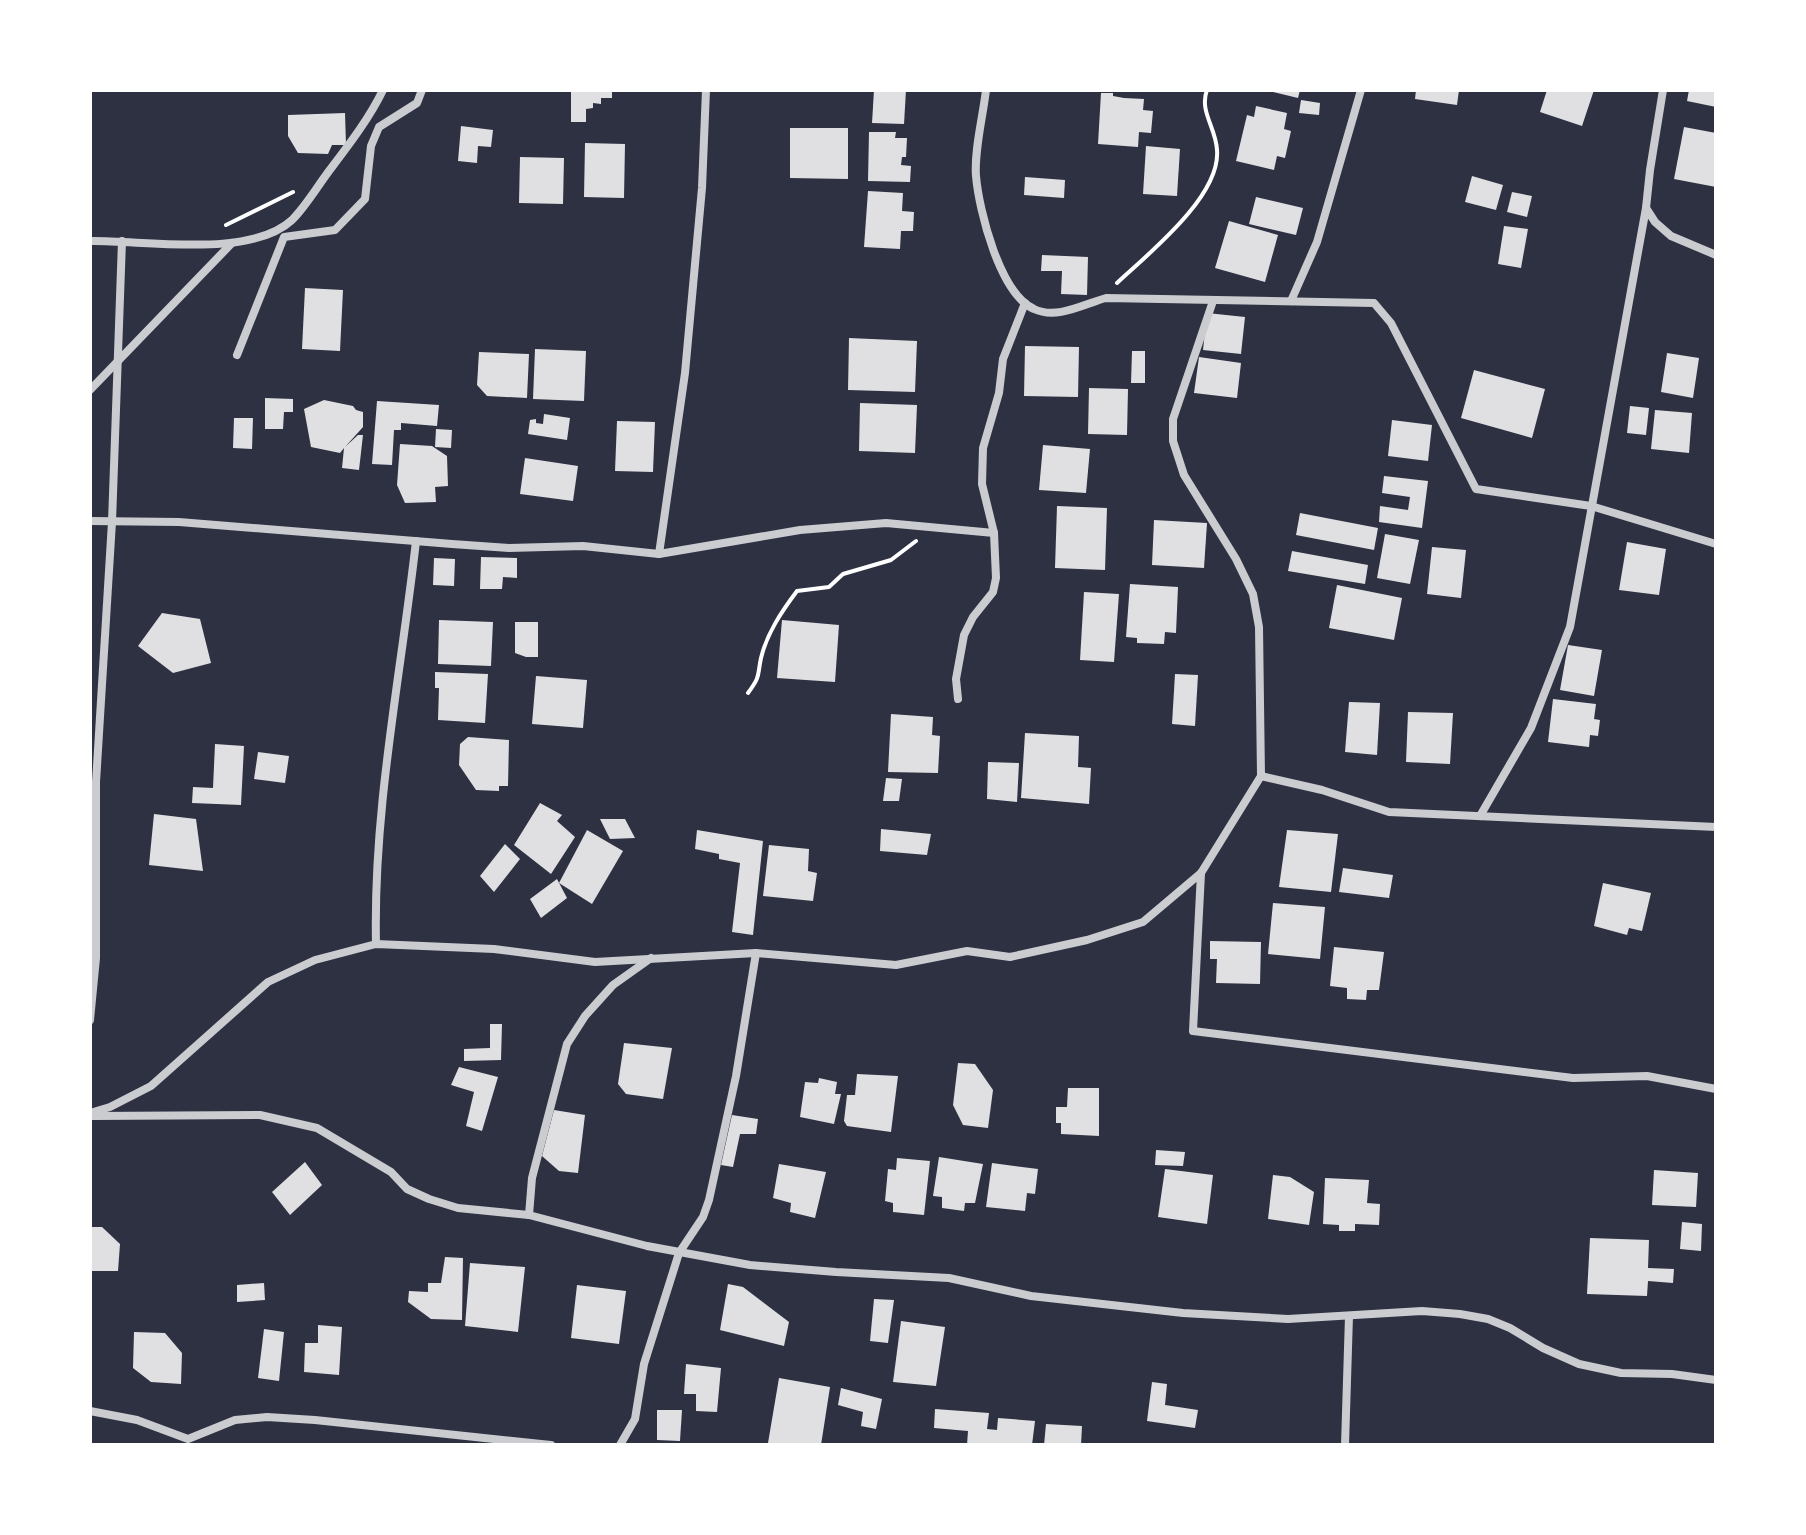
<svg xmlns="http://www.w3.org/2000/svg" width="1806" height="1535" font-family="Figtree,sans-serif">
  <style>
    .building { fill: #e0e0e3 }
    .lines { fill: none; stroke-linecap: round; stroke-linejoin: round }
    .path { stroke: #fff; stroke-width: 4 }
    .minor { stroke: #caccd0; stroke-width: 8 }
  </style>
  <rect width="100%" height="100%" fill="#2d3142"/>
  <g class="building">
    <polygon points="571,90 612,90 612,98 601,98 601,104 593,103 593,108 586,109 586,122 571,122"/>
    <polygon points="874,90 906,90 904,124 872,123"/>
    <polygon points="1265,90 1300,90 1298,98"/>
    <polygon points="1416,90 1459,90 1457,105 1415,99"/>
    <polygon points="1547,90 1594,90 1582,126 1540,112"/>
    <polygon points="1689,90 1716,90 1716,107 1687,101"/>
    <polygon points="1101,93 1113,93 1113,96 1124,98 1144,99 1143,110 1153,111 1151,133 1139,132 1138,147 1098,144"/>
    <polygon points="1301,100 1320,103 1319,115 1299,113"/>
    <polygon points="1256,106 1287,113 1284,129 1291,131 1285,158 1277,156 1274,170 1236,161 1247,115 1254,117"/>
    <polygon points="345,113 346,145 332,145 328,154 298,153 288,136 288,115"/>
    <polygon points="461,126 493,130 491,147 478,146 477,163 458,161"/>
    <polygon points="1684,127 1716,133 1716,187 1674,179"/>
    <polygon points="790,128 848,128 848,179 790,178"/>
    <polygon points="869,132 896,132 895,138 907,138 906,157 902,157 901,165 911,166 910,182 868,181"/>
    <polygon points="585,143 625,144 624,198 584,197"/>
    <polygon points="1146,146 1180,149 1177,196 1143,194"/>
    <polygon points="520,157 564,158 563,204 519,203"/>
    <polygon points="1472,176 1503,185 1496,210 1465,202"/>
    <polygon points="1025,177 1065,180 1064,198 1024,195"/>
    <polygon points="868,191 903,193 902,211 914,212 913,231 901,231 900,249 864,247"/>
    <polygon points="1512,192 1532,196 1527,217 1507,212"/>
    <polygon points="1256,197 1303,208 1296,235 1249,224"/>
    <polygon points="1229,221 1278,235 1265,282 1215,268"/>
    <polygon points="1504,226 1528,229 1521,268 1498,264"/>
    <polygon points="1042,255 1088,257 1087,295 1061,294 1062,271 1041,271"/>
    <polygon points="305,288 343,290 340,351 302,349"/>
    <polygon points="1207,313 1245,317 1241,354 1203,350"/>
    <polygon points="849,338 917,341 915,392 848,390"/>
    <polygon points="1025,346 1079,347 1078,397 1024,396"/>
    <polygon points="535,349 586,351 584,401 533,399"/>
    <polygon points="1132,351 1145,351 1145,383 1131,383"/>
    <polygon points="479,352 529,354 527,398 487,396 477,385"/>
    <polygon points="1667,353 1699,358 1693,398 1661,392"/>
    <polygon points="1199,357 1241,363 1237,398 1194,393"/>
    <polygon points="1474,370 1545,389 1532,438 1461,418"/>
    <polygon points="1089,388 1128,389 1127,435 1088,434"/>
    <polygon points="265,398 293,399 293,412 284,412 283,429 265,429"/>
    <polygon points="324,400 353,406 356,410 363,412 363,427 345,447 358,435 363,435 359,470 342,468 344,448 340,453 311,447 304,409"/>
    <polygon points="377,401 439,405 437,426 401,423 401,430 394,430 392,465 372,464"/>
    <polygon points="860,403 917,405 915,453 859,451"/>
    <polygon points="1630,406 1649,408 1646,435 1627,433"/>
    <polygon points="1655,410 1692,413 1689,453 1651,449"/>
    <polygon points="544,414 570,418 567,440 528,434 530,420 536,419 536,423 543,424"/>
    <polygon points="234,418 253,418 252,449 233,448"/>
    <polygon points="1392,420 1432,425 1428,461 1388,456"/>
    <polygon points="617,421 655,422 653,472 615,471"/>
    <polygon points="436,429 452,430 451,448 435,447"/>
    <polygon points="400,444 432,446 447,456 448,486 435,487 436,502 405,503 397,485"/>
    <polygon points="1043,445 1090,449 1086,493 1039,490"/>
    <polygon points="525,458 578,466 573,501 520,494"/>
    <polygon points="1384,476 1428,481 1422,528 1379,522 1380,506 1408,510 1410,497 1382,493"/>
    <polygon points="1057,506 1107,508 1105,570 1055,568"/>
    <polygon points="1300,513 1378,528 1374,550 1296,535"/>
    <polygon points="1154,520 1207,523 1204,568 1152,565"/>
    <polygon points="1385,534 1419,540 1410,584 1377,578"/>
    <polygon points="1627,542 1666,549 1659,595 1619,590"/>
    <polygon points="1432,547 1466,550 1461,598 1427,594"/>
    <polygon points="1292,551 1368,565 1365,584 1288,571"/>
    <polygon points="481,557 517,558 517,578 503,577 502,589 480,589"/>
    <polygon points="434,558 455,559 454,586 433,585"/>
    <polygon points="1130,584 1178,587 1176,633 1165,632 1164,644 1137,643 1137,638 1126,637"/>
    <polygon points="1337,585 1402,598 1394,640 1329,628"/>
    <polygon points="1084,592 1119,594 1114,662 1080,660"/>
    <polygon points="162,613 200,619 211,663 173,673 138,646"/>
    <polygon points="439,620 493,622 491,666 438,664"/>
    <polygon points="782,620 839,625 835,682 777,678"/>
    <polygon points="515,622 538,622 538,657 526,657 515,653"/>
    <polygon points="1568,645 1602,650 1594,696 1560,690"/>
    <polygon points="435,672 488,674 485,723 438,720 439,688 435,688"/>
    <polygon points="1175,674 1198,675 1195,726 1172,724"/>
    <polygon points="536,676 587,680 583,728 532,724"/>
    <polygon points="1553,699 1596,704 1594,719 1600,720 1598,736 1590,735 1589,747 1548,742"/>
    <polygon points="1349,702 1380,703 1377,755 1345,752"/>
    <polygon points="1408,712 1453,713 1450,764 1406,762"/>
    <polygon points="891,714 933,717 932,735 940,736 938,773 888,772"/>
    <polygon points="1025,733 1079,736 1078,767 1091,768 1089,804 1021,798"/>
    <polygon points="468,737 509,740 508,786 499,786 499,791 476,790 459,765 460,744"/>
    <polygon points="215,744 244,746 241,805 192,803 193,787 213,788"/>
    <polygon points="258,752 289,756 285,783 254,779"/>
    <polygon points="988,762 1019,763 1017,802 987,799"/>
    <polygon points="886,778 902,779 899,801 883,801"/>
    <polygon points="540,803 562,815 557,821 575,837 551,874 514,845"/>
    <polygon points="154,814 196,819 203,871 149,865"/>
    <polygon points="600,819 625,819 635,838 610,839"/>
    <polygon points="881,829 931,834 927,855 880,851"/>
    <polygon points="587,830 623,851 592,904 559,883"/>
    <polygon points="697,830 763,841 753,935 732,932 740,863 719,859 719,854 695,849"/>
    <polygon points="1287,830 1338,834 1331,892 1279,887"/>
    <polygon points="505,844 520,859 494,892 480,876"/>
    <polygon points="769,845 809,849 808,871 817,873 813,901 763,896"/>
    <polygon points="1343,868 1393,875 1389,898 1339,892"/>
    <polygon points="557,879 567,898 541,918 530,899"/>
    <polygon points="1603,883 1651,893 1642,931 1629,928 1627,935 1594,926"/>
    <polygon points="1273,903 1325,907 1320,959 1268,954"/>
    <polygon points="1210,941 1261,942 1260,984 1216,983 1217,959 1210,959"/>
    <polygon points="1334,947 1384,952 1379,990 1367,990 1366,1000 1347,999 1347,988 1330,986"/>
    <polygon points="490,1024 502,1024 501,1060 464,1061 464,1049 490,1048"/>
    <polygon points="624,1043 672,1048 663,1099 626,1094 618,1084"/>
    <polygon points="958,1063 975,1064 993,1090 988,1128 963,1125 953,1105"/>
    <polygon points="459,1067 498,1077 482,1131 466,1126 474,1092 451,1085"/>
    <polygon points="857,1074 898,1076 891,1132 847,1126 844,1121 847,1095 855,1095"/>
    <polygon points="819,1078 837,1082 835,1094 841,1094 834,1124 800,1117 805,1082 818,1083"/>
    <polygon points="1068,1088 1099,1088 1099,1136 1061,1134 1061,1123 1056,1123 1056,1107 1067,1107"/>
    <polygon points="554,1110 585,1115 578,1173 559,1171 542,1156"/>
    <polygon points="732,1115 758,1119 756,1134 740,1134 733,1167 721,1165"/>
    <polygon points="1156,1150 1185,1152 1183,1166 1155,1165"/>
    <polygon points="939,1157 983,1164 975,1203 965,1203 964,1211 942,1208 942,1197 933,1196"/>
    <polygon points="897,1158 930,1161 924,1215 893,1212 893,1203 885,1201 888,1169 896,1170"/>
    <polygon points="305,1162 322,1185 290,1215 272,1192"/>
    <polygon points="992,1163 1038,1169 1035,1194 1027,1193 1025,1211 986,1207"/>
    <polygon points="779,1164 826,1172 815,1218 790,1212 791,1203 773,1198"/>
    <polygon points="1165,1169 1213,1175 1207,1224 1158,1217"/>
    <polygon points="1654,1170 1698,1173 1696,1207 1652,1205"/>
    <polygon points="1273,1175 1290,1177 1314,1192 1309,1225 1268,1219"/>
    <polygon points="1325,1178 1369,1180 1367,1203 1380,1204 1379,1225 1355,1224 1355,1231 1339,1231 1339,1225 1323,1224"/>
    <polygon points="1682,1222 1702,1224 1701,1251 1680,1249"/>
    <polygon points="90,1227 102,1227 120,1244 118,1271 90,1271"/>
    <polygon points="1590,1238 1649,1240 1648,1268 1674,1269 1673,1283 1648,1281 1647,1296 1587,1294"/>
    <polygon points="445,1257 463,1258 462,1320 431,1319 408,1302 409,1291 428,1292 428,1283 441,1283"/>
    <polygon points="470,1263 525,1267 518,1332 465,1326"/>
    <polygon points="264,1283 265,1300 237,1302 237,1285"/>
    <polygon points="728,1284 743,1287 789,1322 784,1346 720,1330"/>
    <polygon points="577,1285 626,1291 619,1344 571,1338"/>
    <polygon points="874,1299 894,1300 888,1343 870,1341"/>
    <polygon points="901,1321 945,1327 936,1386 893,1382"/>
    <polygon points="318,1325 342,1327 339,1375 304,1372 305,1343 318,1343"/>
    <polygon points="264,1329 284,1332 279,1381 258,1378"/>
    <polygon points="134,1332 165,1333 182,1353 181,1384 151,1382 133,1368"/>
    <polygon points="686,1364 721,1368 717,1412 696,1411 696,1394 684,1394"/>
    <polygon points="779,1378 830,1387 821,1445 768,1443"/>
    <polygon points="1152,1382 1167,1384 1165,1405 1198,1410 1195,1428 1147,1421"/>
    <polygon points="841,1388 882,1399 876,1429 861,1426 863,1412 838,1405"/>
    <polygon points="935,1409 989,1413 987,1429 997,1430 998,1418 1035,1421 1032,1445 967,1445 968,1431 934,1428"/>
    <polygon points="657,1410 682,1410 680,1441 657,1440"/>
    <polygon points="1046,1424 1082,1426 1081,1445 1044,1445"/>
  </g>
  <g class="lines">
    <g class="path">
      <polyline points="226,225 293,192"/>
      <path d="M 1117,283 C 1148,254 1221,196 1217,150 C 1216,128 1199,111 1207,90"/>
      <path d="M 748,693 C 761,675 757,677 761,658 C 767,633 782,611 797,591 L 829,587 L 843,574 L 891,560 L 916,541"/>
    </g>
    <g class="minor">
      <path d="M 986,90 C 983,116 974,151 976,176 C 979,211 1000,294 1034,309 C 1057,320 1084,304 1106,298 L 1374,303 L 1391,323 L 1476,489 L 1591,506 L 1716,544"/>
      <polyline points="1663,90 1650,170 1646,208 1655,222 1671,236 1716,255"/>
      <path d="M 90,241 C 145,240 250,259 292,220 C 306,206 317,187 329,171 C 348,146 369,119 383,90"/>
      <polyline points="1291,301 1317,242 1361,90"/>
      <polyline points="237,355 284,237 335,230 365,199 371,146 379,127 417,103 422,90"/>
      <polyline points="90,390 232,243"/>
      <polyline points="90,521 179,522 452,544 509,548 583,546 659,554 800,530 886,523 994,533"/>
      <polyline points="659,554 685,373 702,188 706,90"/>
      <polyline points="958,699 956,679 964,635 973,617 993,592 996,578 994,533 982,484 983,448 999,393 1003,359 1025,303"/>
      <polyline points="1261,776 1322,790 1389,812 1716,827"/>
      <polyline points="1480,816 1531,728 1570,627 1646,208"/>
      <polyline points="1201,873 1193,1031 1573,1078 1647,1076 1716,1089"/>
      <path d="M 376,944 C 373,808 401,675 416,541"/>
      <polyline points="90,1020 96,958 96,782 112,522 122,241"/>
      <polyline points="90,1113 110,1107 151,1086 268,982 315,960 376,944 494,949 595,962 756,953 896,965 967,951 1010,957 1087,940 1143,922 1201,873 1261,776 1259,627 1253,594 1236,559 1184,475 1173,441 1173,419 1213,301"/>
      <polyline points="92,1116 260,1115 317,1128 391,1172 407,1189 429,1199 458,1208 529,1215 647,1246 750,1265 836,1272 949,1278 1031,1296 1183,1313 1288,1319 1422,1311 1460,1314 1488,1319 1510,1328 1543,1348 1579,1364 1621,1373 1672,1374 1716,1380"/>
      <polyline points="529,1215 532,1178 567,1044 585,1016 613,985 651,958"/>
      <polyline points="90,1411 137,1420 188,1439 235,1420 267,1417 315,1420 551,1445"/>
      <polyline points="620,1445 635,1419 644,1364 679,1253 703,1217 709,1200 736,1076 756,953"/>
      <polyline points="1345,1445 1349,1316"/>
    </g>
  </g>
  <rect width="1806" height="1535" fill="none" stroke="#ffffff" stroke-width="184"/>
</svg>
